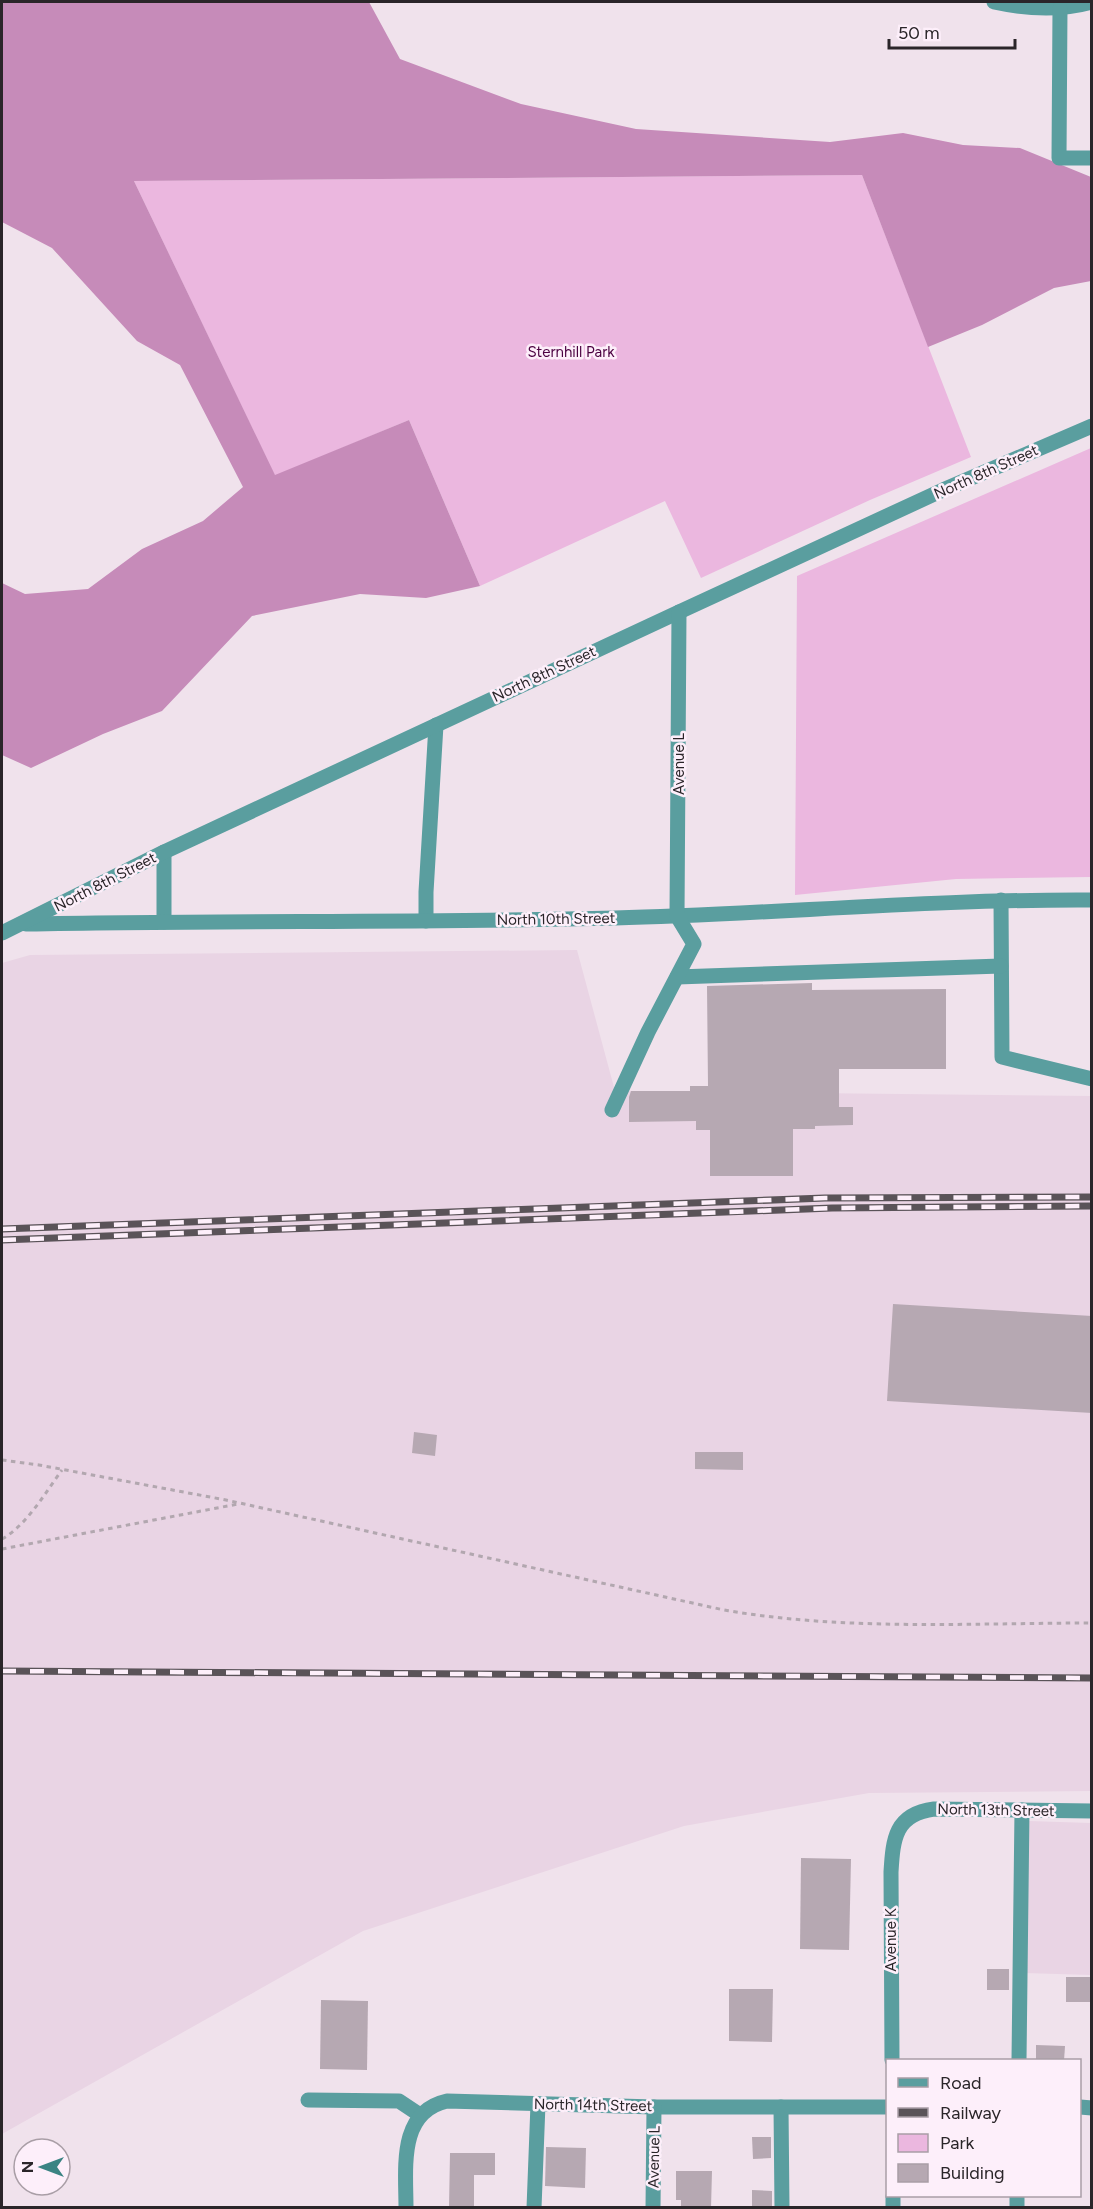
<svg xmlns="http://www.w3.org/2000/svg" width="1093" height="2209" font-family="Figtree,sans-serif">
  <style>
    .built { fill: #e9d4e4 }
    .green { fill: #ebb7df }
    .forest { fill: #c68bb9 }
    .building { fill: #b6a8b2 }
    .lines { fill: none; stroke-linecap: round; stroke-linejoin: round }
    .path { stroke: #b2a7af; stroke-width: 3; stroke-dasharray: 4.5 4.5; stroke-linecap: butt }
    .minor { stroke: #5a9e9f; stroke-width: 15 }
    .rail-casing { stroke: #5a5358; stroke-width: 7 }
    .rail { stroke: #fdeffa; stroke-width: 4.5; stroke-dasharray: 14; stroke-linecap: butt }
    .labels { text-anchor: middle; stroke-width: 5; stroke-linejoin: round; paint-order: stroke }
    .park-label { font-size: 15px; fill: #4b0141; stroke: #fdeffa }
    .street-label { font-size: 15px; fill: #2a2529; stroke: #fdeffa }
  </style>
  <rect width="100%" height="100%" fill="#f0e2ec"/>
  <g class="built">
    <polygon points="577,950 615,1091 1091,1096 1091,1791 869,1793 684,1826 363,1931 2,2134 2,963 30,955"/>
    <polygon points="1029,1821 1091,1823 1091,1975 1024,1973"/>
  </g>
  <g class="green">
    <polygon points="862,175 971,457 870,500 701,578 665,501 480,586 409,420 275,476 134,181"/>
    <polygon points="1091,448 1091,877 956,879 795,895 797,576"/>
  </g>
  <polygon class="forest" points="2,2 369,2 400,59 521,104 636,129 830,142 903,133 963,145 1020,148 1091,177 1091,281 1054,288 982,325 928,347 862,175 134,181 275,475 409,420 480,586 426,598 360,594 252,616 162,711 103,734 31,768 2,755 2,583 25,594 88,589 142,549 203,521 243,487 180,365 137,341 52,248 2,222"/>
  <g class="building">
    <polygon points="812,983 812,990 946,989 946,1069 839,1069 839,1107 853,1107 853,1125 815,1126 815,1129 793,1129 793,1176 710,1176 710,1130 696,1130 696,1121 629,1122 629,1097 631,1091 690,1091 690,1086 708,1086 707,986"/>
    <polygon points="893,1304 1092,1316 1092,1413 887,1401"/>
    <polygon points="414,1432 437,1435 435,1456 412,1453"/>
    <polygon points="695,1452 743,1452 743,1470 695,1469"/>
    <polygon points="801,1858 851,1859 849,1950 800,1949"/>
    <rect x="987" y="1969" width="22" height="21"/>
    <rect x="1066" y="1977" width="26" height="25"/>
    <polygon points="729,1989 773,1989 772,2042 729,2041"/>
    <polygon points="321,2000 368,2001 367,2070 320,2069"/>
    <polygon points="1036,2045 1065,2046 1064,2061 1036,2061"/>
    <polygon points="752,2137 771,2137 771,2158 753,2159"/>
    <polygon points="546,2147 586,2148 585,2188 545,2186"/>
    <polygon points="450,2153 495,2153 495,2175 474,2175 474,2208 449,2208"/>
    <polygon points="676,2171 712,2171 711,2208 681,2208 681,2200 676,2200"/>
    <polygon points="752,2190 772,2191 772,2208 752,2208"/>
  </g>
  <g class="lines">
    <g class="path">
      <path d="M 2,1460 L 39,1465 L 226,1500 L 724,1610 C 844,1631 969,1623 1092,1623"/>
      <path d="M 2,1539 C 27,1525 45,1493 62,1470"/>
      <polyline points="2,1549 238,1504"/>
    </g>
    <g class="minor">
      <path d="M 994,2 C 1026,9 1060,11 1092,2"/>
      <polyline points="1060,8 1059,158 1092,158"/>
      <polyline points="164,852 164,922"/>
      <polyline points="1001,900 1002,1057 1092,1079"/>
      <polyline points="426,921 426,892 436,725"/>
      <path d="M 26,924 C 223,920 419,923 615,918 C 774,914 933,899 1092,900"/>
      <polyline points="2,933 164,852 679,612 943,490 1092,426"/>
      <polyline points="677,977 1001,966"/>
      <polyline points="612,1110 648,1032 694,944 677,916 679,612"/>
      <path d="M 892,2060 L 891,1872 C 893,1839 895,1814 934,1809 L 1092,1811"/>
      <polyline points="1019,2060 1022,1810"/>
      <polyline points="308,2100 399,2101 420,2115"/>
      <polyline points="781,2107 782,2208"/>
      <polyline points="1080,2107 1092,2108"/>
      <polyline points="893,2196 893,2208"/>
      <path d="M 406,2208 C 406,2168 398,2112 447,2101 L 654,2107 L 888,2107"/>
      <polyline points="534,2208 538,2104"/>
      <polyline points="653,2208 654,2107"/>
      <polyline points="1017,2208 1017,2196"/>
    </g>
    <defs>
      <g id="rail">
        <polyline points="2,1229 825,1198 1092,1197"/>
        <polyline points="2,1240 832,1208 1092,1206"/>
        <polyline points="2,1671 1092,1678"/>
      </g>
    </defs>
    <use href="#rail" class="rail-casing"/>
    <use href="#rail" class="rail"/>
  </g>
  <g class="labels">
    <g class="park-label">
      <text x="571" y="357">Sternhill Park</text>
    </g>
    <g class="street-label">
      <text transform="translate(986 472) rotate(-24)" y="5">North 8th Street</text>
      <text transform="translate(544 674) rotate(-25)" y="5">North 8th Street</text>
      <text transform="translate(679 764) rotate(-90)" y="5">Avenue L</text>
      <text transform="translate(105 882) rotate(-27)" y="5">North 8th Street</text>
      <text transform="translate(556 919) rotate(-1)" y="5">North 10th Street</text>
      <text transform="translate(996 1810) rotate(1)" y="5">North 13th Street</text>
      <text transform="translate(891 1940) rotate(-90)" y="5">Avenue K</text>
      <text transform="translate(593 2105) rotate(1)" y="5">North 14th Street</text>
      <text transform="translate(654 2157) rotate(-89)" y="5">Avenue L</text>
    </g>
  </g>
  <rect width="1093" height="2209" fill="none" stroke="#2a2529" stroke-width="6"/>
  <rect x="886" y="2059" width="195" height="138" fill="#fdeffa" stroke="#a99ea6" stroke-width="1.5"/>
  <rect x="898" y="2078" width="30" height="9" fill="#5a9e9f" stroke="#a99ea6" stroke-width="1.5"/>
  <text x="940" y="2089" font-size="18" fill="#2a2529">Road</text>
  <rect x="898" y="2108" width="30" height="9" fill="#5a5358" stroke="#a99ea6" stroke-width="1.5"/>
  <text x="940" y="2119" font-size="18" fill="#2a2529">Railway</text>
  <rect x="898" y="2134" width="30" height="18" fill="#ebb7df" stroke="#a99ea6" stroke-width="1.5"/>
  <text x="940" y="2149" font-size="18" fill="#2a2529">Park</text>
  <rect x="898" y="2164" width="30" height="18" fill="#b6a8b2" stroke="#a99ea6" stroke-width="1.5"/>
  <text x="940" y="2179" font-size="18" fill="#2a2529">Building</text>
  <g transform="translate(42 2167) rotate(270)"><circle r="28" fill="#fdeffa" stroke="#a99ea6" stroke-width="1.5"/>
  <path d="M0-4.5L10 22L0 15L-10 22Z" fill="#3a8383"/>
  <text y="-9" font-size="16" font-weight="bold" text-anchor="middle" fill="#2a2529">N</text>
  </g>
  <path d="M889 39v9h126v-9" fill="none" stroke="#2a2529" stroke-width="3"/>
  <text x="898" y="39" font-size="18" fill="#2a2529" stroke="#fdeffa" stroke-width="4.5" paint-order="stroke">50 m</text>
</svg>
